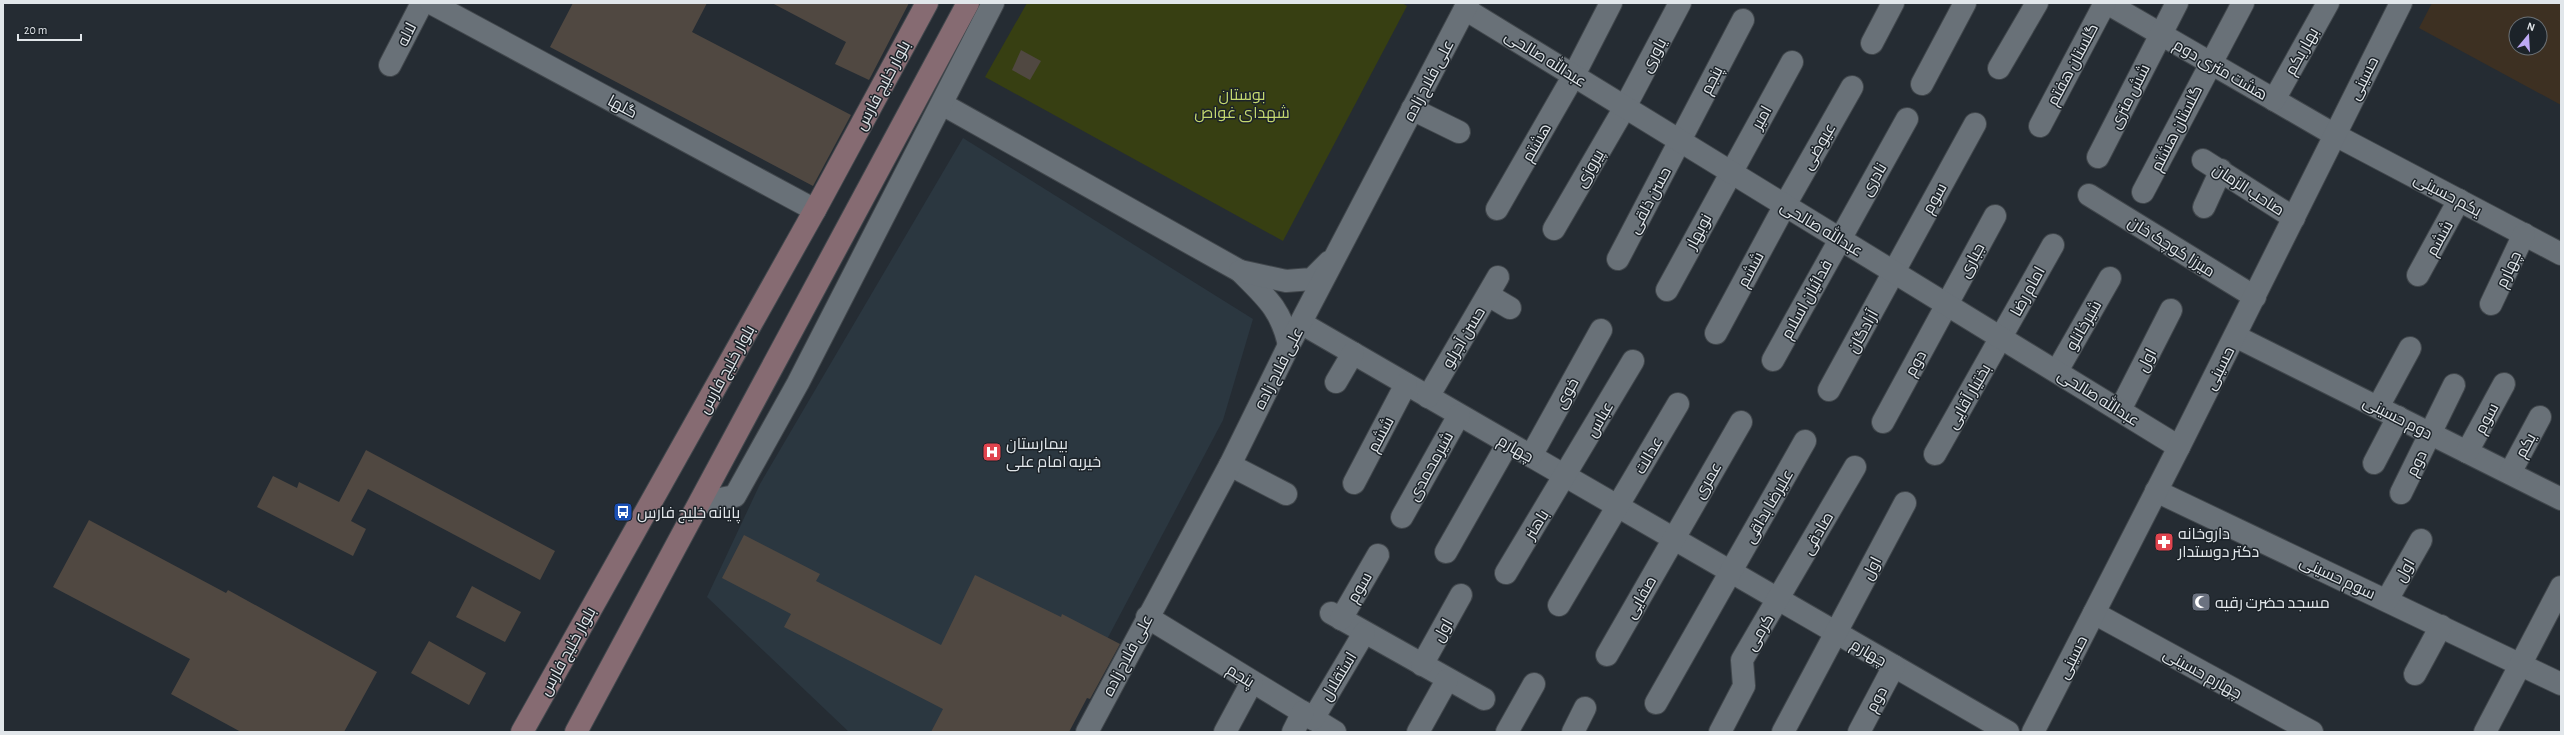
<svg xmlns="http://www.w3.org/2000/svg" width="2564" height="735" font-family="'Alegreya Sans',Cairo,sans-serif">
  <style>
    .built { fill: #2b3740 }
    .education { fill: #3d3022; fill-rule: evenodd }
    .green { fill: #373f12 }
    .building { fill: #504841 }
    .lines { fill: none; stroke-linecap: round; stroke-linejoin: round }
    .minor-casing { stroke: #41474c; stroke-width: 24 }
    .tertiary-casing { stroke: #41474c; stroke-width: 24 }
    .secondary-casing { stroke: #41474c; stroke-width: 24 }
    .minor { stroke: #697178; stroke-width: 22 }
    .tertiary { stroke: #697178; stroke-width: 22 }
    .secondary { stroke: #866b72; stroke-width: 22 }
    .labels { text-anchor: middle; stroke-width: 3; stroke-linejoin: round; paint-order: stroke }
    .street-label { font-size: 16px; fill: #e1e6ea; stroke: #1c2329 }
    .park-label { font-size: 16px; fill: #c4d86f; stroke: #1c2329 }
    .poi-label { font-size: 16px; fill: #e1e6ea; stroke: #1c2329; text-anchor: start }
  </style>
  <rect width="100%" height="100%" fill="#252c33"/>
  <polygon class="built" points="963,138 1253,319 1223,420 1058,732 849,732 707,597 760,484"/>
  <path class="education" d="M 2432,3 L 2561,3 L 2561,105 L 2419,28 ZM 2516,24 L 2540,24 L 2540,48 L 2516,48 Z"/>
  <polygon class="green" points="1027,3 1402,3 1407,6 1283,241 985,77"/>
  <g class="building">
    <polygon points="573,3 707,3 692,32 851,115 813,186 550,47"/>
    <polygon points="772,3 909,3 869,80 835,64 846,42"/>
    <polygon points="1021,50 1041,61 1030,80 1012,70"/>
    <polygon points="366,450 555,551 540,580 368,489 351,521 366,529 353,556 257,507 273,476 297,488 299,482 339,502"/>
    <polygon points="89,520 226,593 228,590 377,672 344,732 241,732 171,694 190,659 53,587"/>
    <polygon points="744,535 820,574 816,581 941,645 975,575 1061,617 1062,614 1120,644 1090,699 1087,698 1069,732 931,732 943,709 784,627 791,614 722,578"/>
    <polygon points="472,586 521,612 505,642 456,617"/>
    <polygon points="429,641 486,673 469,705 411,673"/>
  </g>
  <g class="lines">
    <defs>
      <g id="minor">
        <polyline points="2107,3 2335,135 2561,254"/>
        <polyline points="1872,43 1893,3"/>
        <polyline points="390,65 422,3"/>
        <polyline points="1999,68 2037,3"/>
        <polyline points="1922,84 1965,3"/>
        <polyline points="2274,100 2328,3"/>
        <polyline points="1412,109 1459,132"/>
        <polyline points="2040,126 2105,3"/>
        <polyline points="2098,157 2177,3"/>
        <polyline points="2203,160 2294,218"/>
        <polyline points="2143,192 2243,3"/>
        <polyline points="2089,195 2255,297"/>
        <polyline points="2204,207 2221,170"/>
        <polyline points="1497,209 1574,75 1611,3"/>
        <polyline points="1554,229 1625,107 1680,3"/>
        <polyline points="1618,259 1743,20"/>
        <polyline points="2418,275 2459,200"/>
        <polyline points="1667,290 1792,62"/>
        <polyline points="1488,295 1510,308"/>
        <polyline points="2491,304 2524,234"/>
        <polyline points="1301,323 2008,732"/>
        <polyline points="1716,333 1785,205 1852,87"/>
        <polyline points="2235,336 2561,499"/>
        <polyline points="1773,360 1907,119"/>
        <polyline points="2057,371 2110,278"/>
        <polyline points="1336,382 1353,353"/>
        <polyline points="1829,390 1975,124"/>
        <polyline points="1428,397 1498,277"/>
        <polyline points="2378,407 2410,348"/>
        <polyline points="2120,410 2171,310"/>
        <polyline points="1883,422 1995,216"/>
        <polyline points="2467,452 2504,384"/>
        <polyline points="1935,454 2053,245"/>
        <polyline points="1531,456 1601,330"/>
        <polyline points="2374,463 2398,417"/>
        <polyline points="1230,465 1286,494"/>
        <polyline points="2510,473 2540,417"/>
        <polyline points="1354,483 1406,384"/>
        <polyline points="2156,491 2561,684"/>
        <polyline points="2401,493 2454,385"/>
        <polyline points="1402,517 1459,415"/>
        <polyline points="1446,552 1508,443"/>
        <polyline points="1506,573 1633,361"/>
        <polyline points="2387,600 2421,540"/>
        <polyline points="1559,605 1678,404"/>
        <polyline points="1331,613 1484,699"/>
        <polyline points="2094,613 2312,732"/>
        <polyline points="1147,617 1335,732"/>
        <polyline points="1341,619 1378,555"/>
        <polyline points="1607,655 1741,422"/>
        <polyline points="1422,665 1461,595"/>
        <polyline points="2415,674 2441,626"/>
        <polyline points="1656,703 1805,441"/>
        <polyline points="1313,719 1364,633"/>
        <polyline points="1225,732 1252,682"/>
        <polyline points="1293,732 1303,712"/>
        <polyline points="1418,732 1447,680"/>
        <polyline points="1507,732 1534,684"/>
        <polyline points="1573,732 1585,708"/>
        <polyline points="1720,732 1744,686 1742,660 1855,467"/>
        <polyline points="1783,732 1905,503"/>
        <polyline points="1859,732 1894,666"/>
      </g>
      <g id="tertiary">
        <polyline points="431,3 815,210"/>
        <polyline points="1465,9 2179,447"/>
        <path d="M 942,104 L 1240,271 C 1266,297 1281,309 1289,345"/>
        <polyline points="1240,271 1286,281 1312,279 1329,262"/>
        <polyline points="700,503 735,496 798,383 993,3"/>
        <polyline points="1087,732 1230,465 1289,345 1468,3"/>
        <polyline points="2033,732 2179,447 2401,3"/>
        <polyline points="2485,732 2561,587"/>
      </g>
      <g id="secondary">
        <polyline points="522,732 815,210 927,3"/>
        <polyline points="576,732 968,3"/>
      </g>
    </defs>
    <use href="#minor" class="minor-casing"/>
    <use href="#tertiary" class="tertiary-casing"/>
    <use href="#secondary" class="secondary-casing"/>
    <use href="#minor" class="minor"/>
    <use href="#tertiary" class="tertiary"/>
    <use href="#secondary" class="secondary"/>
  </g>
  <defs>
    <symbol id="hospital-square" viewBox="-11 -11 22 22"><rect x="-9" y="-9" width="18" height="18" rx="4" fill="#e0444e" stroke="#1c2329"/><path d="M-5-5h3v3.5h4V-5h3V5h-3V1.5h-4V5h-3Z" fill="#fff"/></symbol>
    <symbol id="bus-square" viewBox="-11 -11 22 22"><rect x="-9" y="-9" width="18" height="18" rx="4" fill="#1a4fb4" stroke="#1c2329"/><path d="M-5-6H5V4H4V6H2V4H-2V6H-4V4H-5ZM-3.5-4V0h7V-4ZM-3.5 1.2v1.5H-2V1.2ZM2 1.2v1.5H3.5V1.2Z" fill="#fff"/></symbol>
    <symbol id="pharmacy-square" viewBox="-11 -11 22 22"><rect x="-9" y="-9" width="18" height="18" rx="4" fill="#e0444e" stroke="#1c2329"/><path d="M-2-6h4v4h4v4h-4v4h-4v-4h-4v-4h4Z" fill="#fff"/></symbol>
    <symbol id="mosque-square" viewBox="-11 -11 22 22"><rect x="-9" y="-9" width="18" height="18" rx="4" fill="#6b7280" stroke="#1c2329"/><path d="M3.5-4.9A6 6 0 1 0 3.5 4.9A5 5 0 1 1 3.5-4.9Z" fill="#fff"/></symbol>
  </defs>
  <g fill-rule="evenodd">
    <use href="#hospital-square" x="981" y="441" width="22" height="22"/>
    <use href="#bus-square" x="612" y="501" width="22" height="22"/>
    <use href="#pharmacy-square" x="2153" y="531" width="22" height="22"/>
    <use href="#mosque-square" x="2190" y="591" width="22" height="22"/>
  </g>
  <g class="labels">
    <g class="street-label">
      <text transform="translate(406 34) rotate(-63)" y="6">لاله</text>
      <text transform="translate(2301 51) rotate(-61)" y="6">بهار یکم</text>
      <text transform="translate(1653 55) rotate(-62)" y="6">یاوری</text>
      <text transform="translate(1546 58) rotate(32)" y="6">عبدالله صالحی</text>
      <text transform="translate(2072 64) rotate(-62)" y="6">گلستان هفتم</text>
      <text transform="translate(2221 69) rotate(30)" y="6">هشت متری دوم</text>
      <text transform="translate(2363 78) rotate(-63)" y="6">حسینی</text>
      <text transform="translate(1428 80) rotate(-62)" y="6">علی فلاح زاده</text>
      <text transform="translate(1711 80) rotate(-63)" y="6">پنجم</text>
      <text transform="translate(882 85) rotate(-62)" y="6">بلوار خلیج فارس</text>
      <text transform="translate(2129 96) rotate(-63)" y="6">شش متری</text>
      <text transform="translate(623 106) rotate(28)" y="6">گلها</text>
      <text transform="translate(1761 117) rotate(-61)" y="6">امیر</text>
      <text transform="translate(2176 128) rotate(-63)" y="6">گلستان هشتم</text>
      <text transform="translate(1536 142) rotate(-60)" y="6">هشتم</text>
      <text transform="translate(1818 146) rotate(-60)" y="6">عیوضی</text>
      <text transform="translate(1589 168) rotate(-60)" y="6">پیروزی</text>
      <text transform="translate(1873 179) rotate(-60)" y="6">نادری</text>
      <text transform="translate(2249 189) rotate(33)" y="6">صاحب الزمان</text>
      <text transform="translate(2448 194) rotate(28)" y="6">یکم حسینی</text>
      <text transform="translate(1934 198) rotate(-61)" y="6">سوم</text>
      <text transform="translate(1649 200) rotate(-62)" y="6">حسن ذلقی</text>
      <text transform="translate(1822 228) rotate(31)" y="6">عبدالله صالحی</text>
      <text transform="translate(1698 231) rotate(-62)" y="6">نوبهار</text>
      <text transform="translate(2439 238) rotate(-61)" y="6">ششم</text>
      <text transform="translate(2172 246) rotate(32)" y="6">میرزا کوچک خان</text>
      <text transform="translate(1971 260) rotate(-62)" y="6">جباری</text>
      <text transform="translate(1750 269) rotate(-62)" y="6">ششم</text>
      <text transform="translate(2508 269) rotate(-65)" y="6">چهارم</text>
      <text transform="translate(2027 291) rotate(-61)" y="6">امام رضا</text>
      <text transform="translate(1806 299) rotate(-61)" y="6">فدائیان اسلام</text>
      <text transform="translate(2083 325) rotate(-60)" y="6">شیرخانلو</text>
      <text transform="translate(1862 331) rotate(-61)" y="6">آزادگان</text>
      <text transform="translate(1463 337) rotate(-59)" y="6">حسن آجرلو</text>
      <text transform="translate(2146 360) rotate(-63)" y="6">اول</text>
      <text transform="translate(1915 363) rotate(-61)" y="6">دوم</text>
      <text transform="translate(1278 368) rotate(-63)" y="6">علی فلاح زاده</text>
      <text transform="translate(2219 368) rotate(-63)" y="6">حسینی</text>
      <text transform="translate(726 369) rotate(-61)" y="6">بلوار خلیج فارس</text>
      <text transform="translate(1566 393) rotate(-61)" y="6">خوی</text>
      <text transform="translate(1968 396) rotate(-60)" y="6">بختیار آقایی</text>
      <text transform="translate(2099 397) rotate(32)" y="6">عبدالله صالحی</text>
      <text transform="translate(2398 417) rotate(27)" y="6">دوم حسینی</text>
      <text transform="translate(2486 418) rotate(-62)" y="6">سوم</text>
      <text transform="translate(1599 419) rotate(-60)" y="6">عباس</text>
      <text transform="translate(1380 434) rotate(-62)" y="6">ششم</text>
      <text transform="translate(2525 445) rotate(-62)" y="6">یکم</text>
      <text transform="translate(1516 448) rotate(30)" y="6">چهارم</text>
      <text transform="translate(1648 455) rotate(-60)" y="6">عدالت</text>
      <text transform="translate(2416 463) rotate(-64)" y="6">دوم</text>
      <text transform="translate(1430 466) rotate(-61)" y="6">شیرمحمدی</text>
      <text transform="translate(1707 480) rotate(-60)" y="6">عمری</text>
      <text transform="translate(1768 506) rotate(-60)" y="6">علیرضا بداقی</text>
      <text transform="translate(1536 524) rotate(-58)" y="6">باهنر</text>
      <text transform="translate(1817 533) rotate(-60)" y="6">صادقی</text>
      <text transform="translate(1871 568) rotate(-63)" y="6">اول</text>
      <text transform="translate(2404 570) rotate(-61)" y="6">اول</text>
      <text transform="translate(2338 577) rotate(25)" y="6">سوم حسینی</text>
      <text transform="translate(1359 587) rotate(-60)" y="6">سوم</text>
      <text transform="translate(1640 597) rotate(-60)" y="6">صفایی</text>
      <text transform="translate(1442 630) rotate(-61)" y="6">اول</text>
      <text transform="translate(1759 632) rotate(-59)" y="6">کرمی</text>
      <text transform="translate(567 651) rotate(-61)" y="6">بلوار خلیج فارس</text>
      <text transform="translate(1869 652) rotate(30)" y="6">چهارم</text>
      <text transform="translate(1127 655) rotate(-62)" y="6">علی فلاح زاده</text>
      <text transform="translate(2072 657) rotate(-63)" y="6">حسینی</text>
      <text transform="translate(2203 673) rotate(29)" y="6">چهارم حسینی</text>
      <text transform="translate(1241 675) rotate(32)" y="6">پنجم</text>
      <text transform="translate(1338 676) rotate(-59)" y="6">استقلال</text>
      <text transform="translate(1876 699) rotate(-62)" y="6">دوم</text>
    </g>
    <g class="park-label">
      <text x="1242" y="100">بوستان<tspan x="1242" dy="18">شهدای غواص</tspan></text>
    </g>
    <g class="poi-label">
      <text x="1006" y="449">بیمارستان<tspan x="1006" dy="18">خیریه امام علی</tspan></text>
      <text x="637" y="518">پایانه خلیج فارس</text>
      <text x="2178" y="539">داروخانه<tspan x="2178" dy="18">دکتر دوستدار</tspan></text>
      <text x="2215" y="608">مسجد حضرت رقیه</text>
    </g>
  </g>
  <rect width="2564" height="735" fill="none" stroke="#e1e6ea" stroke-width="8"/>
  <g transform="translate(2528 36) rotate(18)"><circle r="19" fill="#1c2329" stroke="#6b7176"/>
  <path d="M0-3L7 15L0 10L-7 15Z" fill="#bda9f5"/>
  <text y="-6" font-size="11" font-weight="bold" text-anchor="middle" fill="#e1e6ea">N</text>
  </g>
  <path d="M18 34v6h63v-6" fill="none" stroke="#e1e6ea" stroke-width="2"/>
  <text x="24" y="34" font-size="12" fill="#e1e6ea" stroke="#1c2329" stroke-width="3" paint-order="stroke">20 m</text>
</svg>
